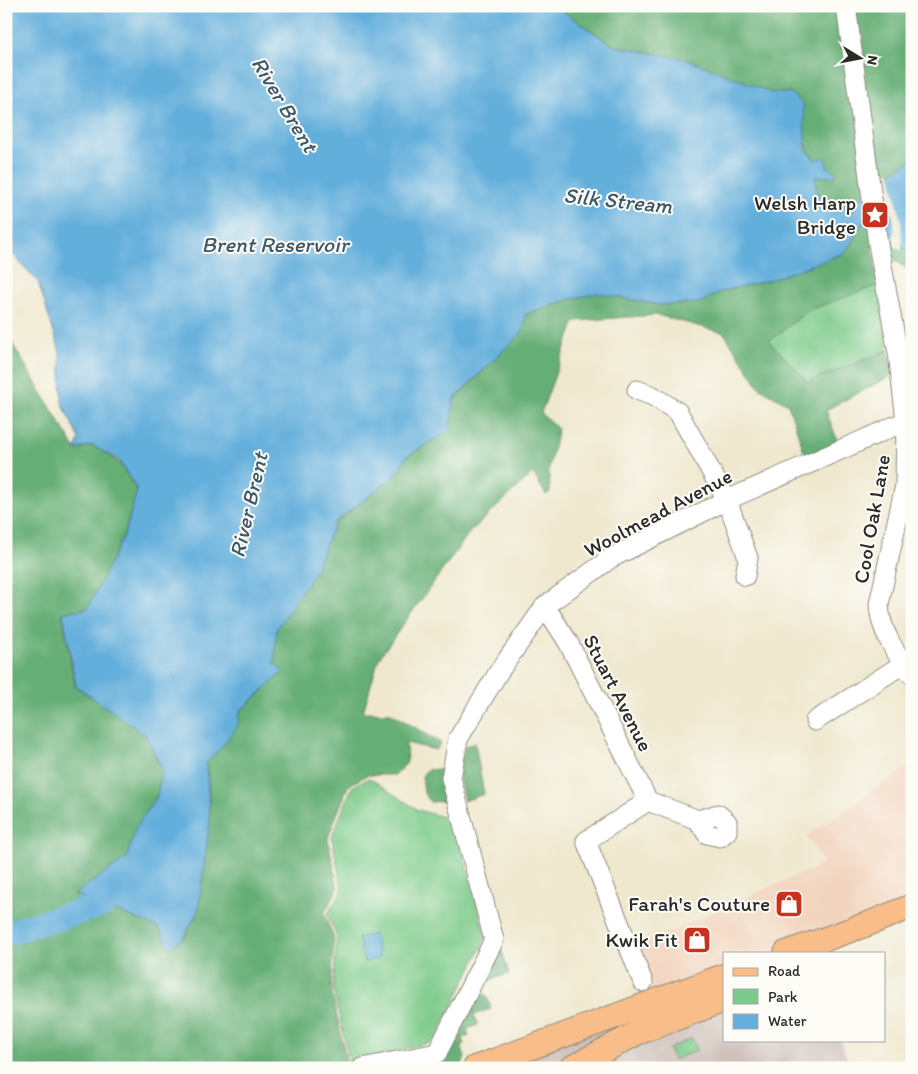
<svg xmlns="http://www.w3.org/2000/svg" width="918" height="1074" font-family="Itim,sans-serif">
  <style>
    .built { fill: #f2d4be }
    .industrial { fill: #cfc0ba }
    .green { fill: #7cca89; stroke: #547a5a }
    .forest { fill: #65ae75; stroke: #486c50 }
    .water { fill: #64afdc; stroke: #486d84 }
    .pier { fill: #efe8cf }
    .lines { fill: none; stroke-linecap: round; stroke-linejoin: round }
    .river { stroke: #64afdc; stroke-width: 25 }
    .minor-casing { stroke: #8d8a7d; stroke-width: 21 }
    .major-casing { stroke: #8d8a7d; stroke-width: 26 }
    .minor { stroke: #fff; stroke-width: 19 }
    .major { stroke: #f8bd88; stroke-width: 24 }
    .labels { text-anchor: middle; stroke-width: 4; stroke-linejoin: round; paint-order: stroke }
    .poi-label { font-size: 21px; fill: #2b2b2b; stroke: #fdfcf7; text-anchor: end }
    .street-label { font-size: 21px; fill: #2b2b2b; stroke: #fdfcf7 }
    .water-label { font-size: 22px; font-style: italic; fill: #3f5969; stroke: #fdfcf7 }
  </style>
  <rect width="100%" height="100%" fill="#fdfcf7"/>
  <filter id="ink" filterUnits="userSpaceOnUse"><feTurbulence type="fractalNoise" baseFrequency=".02" numOctaves="2"/><feDisplacementMap in="SourceGraphic" scale="10" xChannelSelector="R" yChannelSelector="G"/><feConvolveMatrix kernelMatrix="1 2 1 2 8 2 1 2 1" color-interpolation-filters="sRGB"/></filter>
  <filter id="wash" filterUnits="userSpaceOnUse"><feTurbulence type="fractalNoise" baseFrequency=".0096" numOctaves="4" result="noise"/><feDisplacementMap in="SourceGraphic" scale="20" xChannelSelector="R" yChannelSelector="G"/><feGaussianBlur stdDeviation="1.12" result="paint"/><feColorMatrix in="noise" values="0 0 0 0 0 0 0 0 0 0 0 0 0 0 0 0 0 1.4 0 .05"/><feComposite in="paint" operator="in"/></filter>
  <g filter="url(#wash)">
    <rect width="100%" height="100%" fill="#efe8cf"/>
    <polygon class="built" points="912,765 912,899 770,953 724,953 724,970 645,1000 641,979 629,950 824,863 806,836"/>
    <polygon class="industrial" points="724,976 724,1040 840,1040 851,1068 474,1068"/>
    <g class="green">
      <polygon points="878,285 888,350 808,382 769,341 809,310"/>
      <polygon points="369,778 418,810 454,820 486,938 435,1041 350,1064 333,988 337,938 327,914 342,891 332,837 352,787"/>
      <polygon points="692,1038 697,1050 674,1060 669,1049"/>
    </g>
    <g class="forest">
      <path d="M 555,6 L 912,6 L 912,160 L 874,184 L 850,209 L 817,195 L 815,177 L 835,176 C 829,169 820,165 813,158 C 801,145 804,121 803,104 L 791,93 L 772,93 L 689,60 L 614,46 Z"/>
      <polygon points="863,222 870,228 878,285 809,310 769,341 808,382 888,350 893,375 826,410 841,450 808,464 788,404 760,388 724,333 657,315 575,321 541,413 558,429 549,467 550,492 546,495 533,473 470,532 379,658 363,712 391,713 441,743 436,750 406,743 407,763 395,775 367,775 348,786 328,838 338,889 324,913 334,939 331,989 348,1068 6,1068 6,333 76,450 94,446 120,463 137,491 125,532 89,608 62,613 75,686 145,733 162,771 157,795 135,830 127,858 76,894 160,928 170,948 186,936 198,911 210,820 207,762 237,726 240,712 283,672 274,662 275,631 314,572 335,523 394,477 405,458 449,430 454,400 522,332 526,315 572,299 598,293 659,305 699,303 720,292 769,280 845,253"/>
      <polygon points="884,237 912,252 912,272 888,256"/>
      <polygon points="475,743 484,794 464,801 458,770 465,746"/>
      <polygon points="438,769 448,777 450,801 430,802 424,793 422,776 427,770"/>
      <polygon points="502,951 509,974 484,982"/>
      <polygon points="481,991 487,996 491,1009 474,1015 478,1025 467,1029 469,1036 462,1038 464,1044 461,1045 465,1058 460,1068 420,1068 448,1053"/>
    </g>
    <g class="water">
      <polygon points="6,6 555,6 614,46 689,60 772,93 791,93 803,104 806,149 815,160 825,157 827,167 836,172 836,176 815,177 817,195 850,209 874,184 912,160 912,252 884,237 863,222 845,253 769,280 720,292 699,303 659,305 598,293 570,299 526,314 523,331 454,399 450,430 406,457 395,476 335,522 315,571 277,629 274,663 283,672 240,711 238,725 225,743 206,763 210,821 198,911 184,937 170,948 159,928 75,894 127,858 135,829 157,796 162,769 146,735 76,686 63,613 88,608 125,533 137,490 120,461 92,445 75,450 79,439 62,403 60,352 38,282 6,247"/>
      <polygon points="374,934 380,958 364,962 358,938"/>
    </g>
    <polygon class="pier" points="890,171 901,222 902,250 894,246 894,222 883,175"/>
    <g class="lines">
      <polyline class="river" points="6,933 103,905 124,878"/>
    </g>
  </g>
  <g filter="url(#ink)">
    <g class="lines">
      <defs>
        <g id="minor">
          <path d="M 846,6 L 878,244 L 898,353 L 906,421 L 905,485 L 879,604 C 880,631 896,654 912,675"/>
          <polyline points="637,390 653,396 678,412 727,500 748,558 745,576"/>
          <polyline points="545,606 568,642 648,801 586,841 643,982"/>
          <polyline points="815,721 903,664"/>
          <polyline points="648,801 698,820 718,814 727,822 727,831 720,837 707,834 698,820"/>
          <polyline points="362,1068 437,1053 494,940 451,778 458,739 498,673 545,606 611,558 727,500 906,421"/>
        </g>
        <g id="major">
          <polyline points="786,953 873,922 912,906"/>
          <polyline points="475,1068 724,976"/>
          <polyline points="571,1068 637,1033 724,1000"/>
        </g>
      </defs>
      <use href="#minor" class="minor-casing"/>
      <use href="#major" class="major-casing"/>
      <use href="#minor" class="minor"/>
      <use href="#major" class="major"/>
    </g>
  </g>
  <defs>
    <symbol id="sight-square" viewBox="-11 -11 22 22"><rect x="-9" y="-9" width="18" height="18" rx="4" fill="#c8321e" stroke="#fdfcf7"/><path d="M0-6L1.8-2.2L6-1.7L2.9 1.2L3.7 5.4L0 3.3L-3.7 5.4L-2.9 1.2L-6-1.7L-1.8-2.2Z" fill="#fff"/></symbol>
    <symbol id="shop-square" viewBox="-11 -11 22 22"><rect x="-9" y="-9" width="18" height="18" rx="4" fill="#c8321e" stroke="#fdfcf7"/><path d="M-5-2.5h2.3a2.7 3.5 0 0 1 5.4 0H5L5.5 6h-11ZM-1.5-2.5h3a1.5 2.3 0 0 0-3 0Z" fill="#fff"/></symbol>
  </defs>
  <g fill-rule="evenodd">
    <use href="#sight-square" x="859" y="199" width="32" height="32"/>
    <use href="#shop-square" x="773" y="888" width="32" height="32"/>
    <use href="#shop-square" x="681" y="924" width="32" height="32"/>
  </g>
  <g class="labels">
    <g class="poi-label">
      <text x="856" y="210">Welsh Harp<tspan x="856" dy="24">Bridge</tspan></text>
      <text x="770" y="911">Farah's Couture</text>
      <text x="678" y="947">Kwik Fit</text>
    </g>
    <g class="street-label">
      <text transform="translate(658 513) rotate(-28)" y="7">Woolmead Avenue</text>
      <text transform="translate(872 519) rotate(-80)" y="7">Cool Oak Lane</text>
      <text transform="translate(618 693) rotate(63)" y="7">Stuart Avenue</text>
    </g>
    <g class="water-label">
      <text transform="translate(285 104) rotate(59)" y="8">River Brent</text>
      <text transform="translate(618 200) rotate(6)" y="8">Silk Stream</text>
      <text x="275" y="252">Brent Reservoir</text>
      <text transform="translate(248 505) rotate(-77)" y="8">River Brent</text>
    </g>
  </g>
  <rect width="918" height="1074" fill="none" stroke="#fdfcf7" stroke-width="25"/>
  <rect x="723" y="952" width="162" height="90" fill="#fdfcf7" stroke="#a9a8a5"/>
  <rect x="733" y="968" width="25" height="8" fill="#f8bd88" stroke="#a9a8a5"/>
  <text x="768" y="976" font-size="15" fill="#2b2b2b">Road</text>
  <rect x="733" y="989" width="25" height="15" fill="#7cca89" stroke="#a9a8a5"/>
  <text x="768" y="1002" font-size="15" fill="#2b2b2b">Park</text>
  <rect x="733" y="1014" width="25" height="15" fill="#64afdc" stroke="#a9a8a5"/>
  <text x="768" y="1026" font-size="15" fill="#2b2b2b">Water</text>
  <g transform="translate(860 58) rotate(100)" stroke="#fdfcf7" stroke-width="4" paint-order="stroke">
  <path d="M0-4L9 19L0 12L-9 19Z" fill="#2b2b2b"/>
  <text y="-8" font-size="14" font-weight="bold" text-anchor="middle" fill="#2b2b2b">N</text>
  </g>
</svg>
